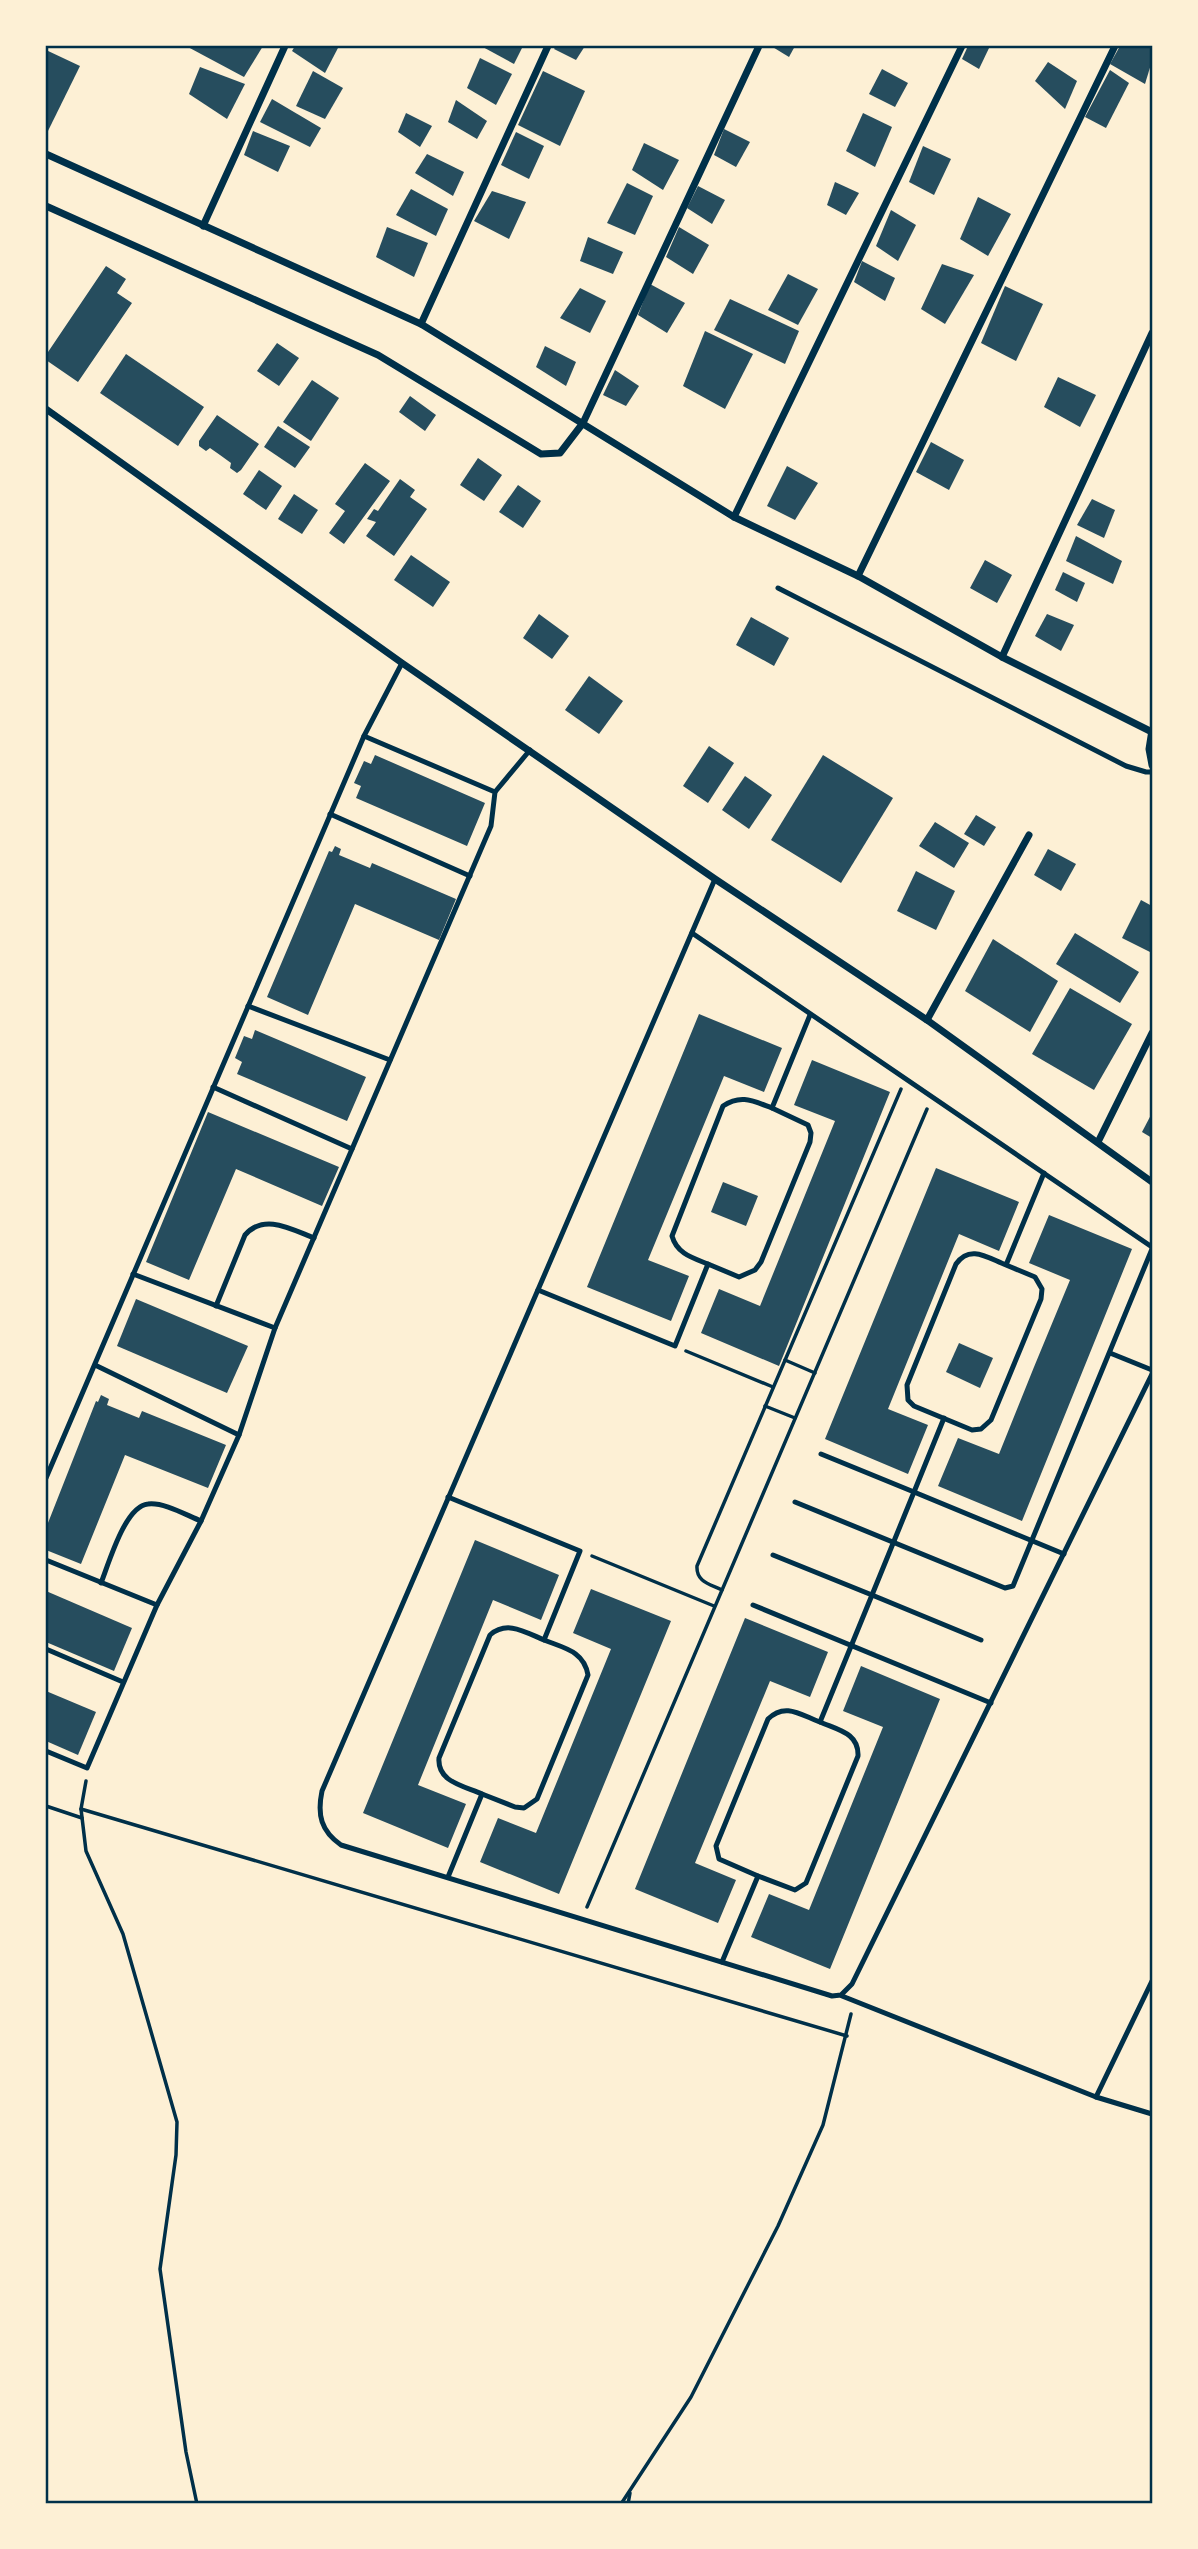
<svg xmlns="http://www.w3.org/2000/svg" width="1198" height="2549" font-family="Mulish,sans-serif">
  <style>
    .building { fill: #264d5e }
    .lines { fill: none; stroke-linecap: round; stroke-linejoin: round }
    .path { stroke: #003049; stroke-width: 3.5 }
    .service { stroke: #003049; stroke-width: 5 }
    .minor { stroke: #003049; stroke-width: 7 }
    .neatline { fill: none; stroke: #003049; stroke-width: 2.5 }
  </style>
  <rect width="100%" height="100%" fill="#fdf0d5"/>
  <g class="building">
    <polygon points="186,46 263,46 244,77"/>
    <polygon points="295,46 339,46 325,73 292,51"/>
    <polygon points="481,46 523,46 514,64"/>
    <polygon points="556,46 585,46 576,60 554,49"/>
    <polygon points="771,46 795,46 789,57"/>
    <polygon points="968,46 990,46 979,69 962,59"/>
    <polygon points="1120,46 1152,47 1152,61 1145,84 1110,64"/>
    <polygon points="46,50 80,66 46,135"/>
    <polygon points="480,58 512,74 496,105 467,88"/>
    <polygon points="1048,62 1077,81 1065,109 1035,81"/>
    <polygon points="200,67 245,84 227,119 189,94"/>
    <polygon points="882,69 908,83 895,107 869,94"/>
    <polygon points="1110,70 1129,83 1106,128 1085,117"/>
    <polygon points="313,71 343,88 325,119 296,106"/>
    <polygon points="543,71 585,91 560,146 518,125"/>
    <polygon points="272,99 321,128 310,147 260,122"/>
    <polygon points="456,100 487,121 477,139 448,122"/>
    <polygon points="406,113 432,126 420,147 398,132"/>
    <polygon points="863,113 892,127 875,167 846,151"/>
    <polygon points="724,129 750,142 736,167 714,155"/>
    <polygon points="253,131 290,146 278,172 244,155"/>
    <polygon points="516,132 544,146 529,179 501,165"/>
    <polygon points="644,143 679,160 663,190 632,170"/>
    <polygon points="923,146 951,159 934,195 909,182"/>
    <polygon points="427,154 464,172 453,196 415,173"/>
    <polygon points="835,182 859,193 846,215 827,205"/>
    <polygon points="627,183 653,196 635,235 607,223"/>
    <polygon points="698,186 725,200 712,224 687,208"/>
    <polygon points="411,189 448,209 436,236 396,215"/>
    <polygon points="492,191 526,202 509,239 474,221"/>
    <polygon points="978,197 1011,214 988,256 960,239"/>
    <polygon points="891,210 916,225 898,261 876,246"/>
    <polygon points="387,227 428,243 414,277 376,257"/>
    <polygon points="679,227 709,245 693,274 666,257"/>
    <polygon points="588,237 623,252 613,274 580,261"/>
    <polygon points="862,261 895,278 885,301 854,282"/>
    <polygon points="942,264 974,275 945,324 921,309"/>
    <polygon points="106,266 126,279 117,293 132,303 78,382 46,360 46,355"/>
    <polygon points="788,274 818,289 798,325 768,310"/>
    <polygon points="650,284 685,303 667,333 638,315"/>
    <polygon points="1005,286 1043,304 1016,361 981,343"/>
    <polygon points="580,288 606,301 590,333 560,318"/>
    <polygon points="730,299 799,331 785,364 714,330"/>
    <polygon points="705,331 753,354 725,409 683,386"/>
    <polygon points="277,343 299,358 279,386 257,371"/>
    <polygon points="545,346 576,362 566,386 536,367"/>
    <polygon points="126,354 204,407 178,446 100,393"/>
    <polygon points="615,370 639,386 626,406 603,395"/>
    <polygon points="1058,377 1096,395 1080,427 1044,407"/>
    <polygon points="312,380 339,398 311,441 283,422"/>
    <polygon points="410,396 436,415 425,431 399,412"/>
    <polygon points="217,415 259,444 241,470 237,473 230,468 231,463 220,455 210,448 206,451 199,446 199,441"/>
    <polygon points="278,426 310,447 295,468 264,447"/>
    <polygon points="931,442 964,460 949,490 916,472"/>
    <polygon points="478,458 502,475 484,501 460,485"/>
    <polygon points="365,463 390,481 344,544 329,533 345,511 335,504"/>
    <polygon points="787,466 818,483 795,520 767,506"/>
    <polygon points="259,470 282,486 266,510 243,494"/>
    <polygon points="400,479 415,490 410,497 427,509 394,556 366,536 376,522 367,519 374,509 378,511"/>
    <polygon points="518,485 541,501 523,528 499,512"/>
    <polygon points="294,494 318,510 302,534 278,519"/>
    <polygon points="1092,499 1115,510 1104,538 1077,525"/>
    <polygon points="1076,536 1122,561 1113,584 1066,561"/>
    <polygon points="411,555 450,582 433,607 394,580"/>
    <polygon points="985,560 1012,575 997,603 970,588"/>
    <polygon points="1063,572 1085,583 1077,602 1055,590"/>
    <polygon points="539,614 569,636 552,659 523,638"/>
    <polygon points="1047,614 1074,625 1061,651 1035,636"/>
    <polygon points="751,617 789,638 774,666 736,645"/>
    <polygon points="589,676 623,701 599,734 565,710"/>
    <polygon points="709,746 734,763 708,803 683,786"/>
    <polygon points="375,755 485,803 467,846 356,798 361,786 354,783 364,761 371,764"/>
    <polygon points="823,755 893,798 841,883 771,840"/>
    <polygon points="745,776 772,795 749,829 722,810"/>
    <polygon points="976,815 996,827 984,846 964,834"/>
    <polygon points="935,822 969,843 954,868 919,846"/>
    <polygon points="335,846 341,849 339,855 370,868 372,863 456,899 439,940 355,904 308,1015 267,997 329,851 332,852"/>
    <polygon points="1048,849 1076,864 1061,891 1034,875"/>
    <polygon points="916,871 955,891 936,930 897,911"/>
    <polygon points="1141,900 1152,906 1152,953 1122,938"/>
    <polygon points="1075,933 1139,972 1120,1003 1056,964"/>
    <polygon points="993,939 1058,981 1030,1032 965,991"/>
    <polygon points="1070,988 1132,1024 1094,1090 1032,1054"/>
    <polygon points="699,1014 782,1048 764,1092 724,1076 648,1260 689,1276 671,1321 587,1287"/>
    <polygon points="255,1030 366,1077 347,1121 237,1074 242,1062 235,1058 244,1036 252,1039"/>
    <polygon points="812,1060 890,1092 779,1366 701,1333 719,1289 760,1306 835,1121 794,1105"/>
    <polygon points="208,1112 339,1167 322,1206 236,1169 189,1280 146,1262"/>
    <polygon points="1152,1113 1152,1138 1142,1132"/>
    <polygon points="936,1168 1019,1202 999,1251 959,1234 888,1409 928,1425 908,1474 825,1439"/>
    <polygon points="723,1182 758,1196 746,1226 711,1212"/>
    <polygon points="1049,1215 1132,1249 1022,1521 938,1486 958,1438 999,1454 1034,1367 1070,1280 1029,1263"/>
    <polygon points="136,1299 248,1346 227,1393 117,1346"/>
    <polygon points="959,1343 993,1358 980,1388 946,1372"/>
    <polygon points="101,1395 109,1399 107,1405 139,1418 142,1411 226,1445 208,1488 125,1455 81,1564 46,1550 46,1528 96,1401 98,1402"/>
    <polygon points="475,1540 559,1575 541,1620 493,1600 418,1785 466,1804 448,1848 363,1813"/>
    <polygon points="591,1589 671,1621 559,1894 480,1862 498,1818 536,1833 611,1649 573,1633"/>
    <polygon points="46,1591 132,1628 114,1671 46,1642"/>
    <polygon points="745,1618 828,1652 810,1697 770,1681 695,1863 736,1880 718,1923 635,1889"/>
    <polygon points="861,1666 940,1699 830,1969 751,1937 769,1894 809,1910 883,1727 843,1711"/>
    <polygon points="46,1691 96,1712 78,1755 46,1741"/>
  </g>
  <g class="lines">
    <g class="path">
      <polyline points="686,1351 773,1387"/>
      <polyline points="785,1360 815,1373"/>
      <polyline points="765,1406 795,1418"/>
      <polyline points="592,1556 714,1606"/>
      <path d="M 722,1590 C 710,1584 696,1582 697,1566 L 901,1089"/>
      <polyline points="86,1781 81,1809 847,2036"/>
      <polyline points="46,1806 82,1818"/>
      <polyline points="81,1809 86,1851 123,1934 177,2122 176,2155 160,2269 186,2452 197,2504"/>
      <polyline points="587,1907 927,1109"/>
      <polyline points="621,2504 691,2397 778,2226 823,2125 851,2014"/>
      <polyline points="628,2504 630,2493"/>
    </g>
    <g class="service">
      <polyline points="778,588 1126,766 1146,772 1152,772"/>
      <polyline points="495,792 530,750"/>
      <polyline points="330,814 470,876"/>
      <path d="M 715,879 L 322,1791 C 317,1815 321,1831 341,1845 L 832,1996 L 841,1995 L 852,1984 L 1152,1374"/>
      <polyline points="692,933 1152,1247"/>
      <polyline points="248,1006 390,1060"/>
      <polyline points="213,1087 352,1149"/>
      <path d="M 708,1264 C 693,1258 677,1254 672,1236 L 723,1106 C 741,1094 753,1101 772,1108"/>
      <path d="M 1006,1265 C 988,1258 970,1244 956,1264 L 907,1385 L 908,1400 L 914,1406 L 972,1430 L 981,1429 L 991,1420 L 1041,1299 L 1042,1289 L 1035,1277 L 1006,1265 L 1044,1173"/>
      <polyline points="133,1274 275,1328"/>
      <polyline points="538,1290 675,1346 708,1264 739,1277 755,1270 761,1262 810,1142 811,1133 808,1125 772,1108 810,1015"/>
      <path d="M 216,1306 L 245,1235 C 264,1213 291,1229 314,1238"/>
      <polyline points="1110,1353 1152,1370"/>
      <polyline points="95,1365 239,1435"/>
      <polyline points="944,1418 914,1492 1064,1554"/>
      <polyline points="821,1454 914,1492 872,1595 981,1640"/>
      <polyline points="46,1478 364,736 402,663"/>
      <polyline points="795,1502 1005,1588 1013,1586 1152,1249"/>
      <polyline points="46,1560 157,1605"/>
      <path d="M 101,1583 C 109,1563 125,1506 148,1504 C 164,1502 186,1515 201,1521"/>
      <polyline points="753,1605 991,1703"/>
      <polyline points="46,1649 123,1682"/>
      <polyline points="46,1751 87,1768 157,1605 201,1521 239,1435 275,1328 491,826 495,792 364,736"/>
      <path d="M 482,1794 C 464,1786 437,1782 439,1758 L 490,1635 C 507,1620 525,1632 544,1640"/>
      <path d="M 758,1876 L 719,1859 L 716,1846 L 768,1719 C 785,1702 801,1715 820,1722"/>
      <path d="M 448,1877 L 482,1794 L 515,1807 L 524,1808 L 537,1799 L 588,1675 C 584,1651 564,1648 544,1640 L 580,1551 L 448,1497"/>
      <path d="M 722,1962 L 758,1876 L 795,1890 L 806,1883 L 858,1756 C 859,1733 838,1730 820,1722 L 872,1595 L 773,1555"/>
      <polyline points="842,1996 1096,2097 1152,1981"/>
      <polyline points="1096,2097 1152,2114"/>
    </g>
    <g class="minor">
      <polyline points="46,154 421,324 734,517 858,576 1002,657 1152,732"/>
      <polyline points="46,206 378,355 541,454 560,453 583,423 759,46"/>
      <polyline points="203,226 285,46"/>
      <polyline points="421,324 548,46"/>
      <polyline points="46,409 402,663 715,879 927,1020 1152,1182"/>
      <polyline points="734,517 962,46"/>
      <polyline points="858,576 1115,46"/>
      <polyline points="1002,657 1152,333"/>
      <polyline points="1152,730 1149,749 1152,765"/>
      <polyline points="927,1020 1029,835"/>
      <polyline points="1098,1142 1152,1033"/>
    </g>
  </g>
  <rect width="1198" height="2549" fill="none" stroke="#fdf0d5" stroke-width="94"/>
  <rect x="47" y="47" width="1104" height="2455" class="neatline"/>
</svg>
